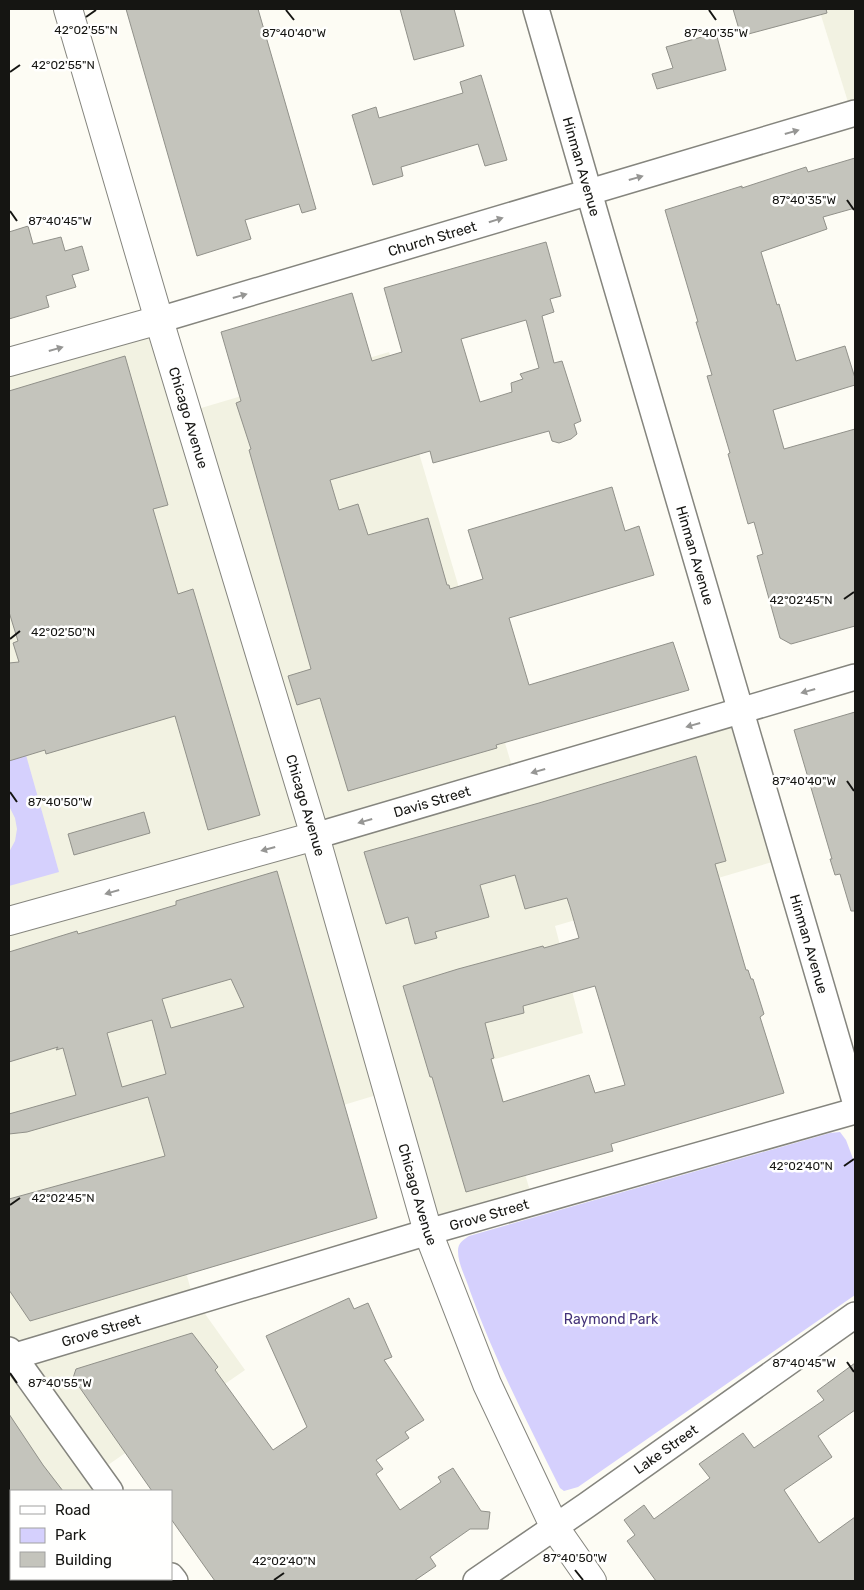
<svg xmlns="http://www.w3.org/2000/svg" width="864" height="1590" font-family="Rubik,sans-serif">
  <style>
    .built { fill: #f2f2e2 }
    .green { fill: #d5d0fd }
    .building { fill: #c4c4bc; stroke: #91918a; fill-rule: evenodd }
    .lines { fill: none; stroke-linecap: round; stroke-linejoin: round }
    .minor-casing { stroke: #85857e; stroke-width: 28 }
    .major-casing { stroke: #85857e; stroke-width: 30 }
    .minor { stroke: #fff; stroke-width: 25 }
    .major { stroke: #fff; stroke-width: 28 }
    .oneway { fill: #969694 }
    .ticks { fill: none; stroke: #151512; stroke-width: 2 }
    .labels { text-anchor: middle; stroke-width: 5; stroke-linejoin: round; paint-order: stroke }
    .street-label { font-size: 14px; fill: #151512; stroke: #fffffe }
    .park-label { font-size: 14px; fill: #443379; stroke: #fffffe }
    .ticks-label { font-size: 12px; text-anchor: middle; fill: #151512; stroke: #fffffe; stroke-width: 5; stroke-linejoin: round; paint-order: stroke }
  </style>
  <rect width="100%" height="100%" fill="#fdfcf4"/>
  <g class="built">
    <polygon points="819,9 855,9 855,100 848,102"/>
    <polygon points="165,322 191,411 389,352 516,780 745,714 786,858 555,926 583,1033 492,1060 532,1198 429,1228 390,1091 154,1162 193,1297 245,1370 95,1474 107,1491 11,1491 11,1579 169,1579 171,1581 9,1581 9,367"/>
  </g>
  <g class="green">
    <polygon points="26,755 59,872 9,886 9,852 15,841 17,829 15,818 9,806 9,761"/>
    <path d="M 840,1132 L 846,1140 L 855,1164 L 855,1295 L 578,1487 L 564,1491 L 560,1488 C 528,1423 494,1359 470,1291 C 466,1278 458,1264 458,1251 C 458,1243 463,1240 469,1236 L 830,1133 Z"/>
  </g>
  <g class="building">
    <polygon points="126,9 258,9 316,209 302,213 299,204 245,220 251,239 197,256"/>
    <polygon points="400,9 454,9 464,46 414,60"/>
    <polygon points="733,9 826,9 827,13 741,36"/>
    <polygon points="716,33 726,70 657,89 652,74 673,68 666,47"/>
    <polygon points="481,75 507,160 485,166 478,144 401,167 403,176 373,185 352,115 376,107 379,118 463,93 460,82"/>
    <polygon points="855,158 855,208 823,217 827,229 761,252 777,305 779,304 796,361 845,346 855,378 855,385 773,410 784,449 855,429 855,626 791,644 780,638 757,556 763,554 754,522 748,524 728,454 730,453 707,376 712,375 696,322 698,322 665,210 742,186 742,188 806,167 808,172"/>
    <polygon points="28,226 33,244 61,237 65,251 82,246 89,270 72,275 76,287 46,296 49,307 9,319 9,232"/>
    <path d="M 546,242 L 561,296 L 550,299 L 554,312 L 542,316 L 554,363 L 562,361 L 581,421 L 574,424 L 577,434 L 571,439 L 559,443 L 552,441 L 549,431 L 433,463 L 430,451 L 330,480 L 339,510 L 358,504 L 368,535 L 428,518 L 447,585 L 449,585 L 450,589 L 483,579 L 468,530 L 612,487 L 625,531 L 639,526 L 654,575 L 509,618 L 529,685 L 673,642 L 689,690 L 496,745 L 497,748 L 348,791 L 320,698 L 297,705 L 288,676 L 311,669 L 249,450 L 251,449 L 236,403 L 241,401 L 221,332 L 352,293 L 372,361 L 402,352 L 384,288 ZM 526,320 L 539,368 L 520,374 L 523,379 L 511,383 L 512,392 L 480,402 L 461,339 Z"/>
    <polygon points="125,356 168,505 153,509 178,594 193,589 260,815 208,830 175,716 46,754 45,750 9,761 9,663 19,662 13,643 18,641 9,612 9,391"/>
    <polygon points="855,712 855,911 851,911 840,874 835,875 830,859 832,859 794,730"/>
    <path d="M 696,756 L 726,861 L 715,864 L 746,970 L 748,970 L 751,979 L 753,979 L 764,1014 L 760,1017 L 784,1093 L 611,1144 L 613,1151 L 466,1192 L 432,1077 L 430,1077 L 403,986 L 458,969 L 543,946 L 544,948 L 579,938 L 570,907 L 567,898 L 525,909 L 515,875 L 480,885 L 489,917 L 435,932 L 437,938 L 415,944 L 408,917 L 386,924 L 364,852 L 539,803 ZM 595,986 L 625,1085 L 595,1093 L 589,1075 L 503,1102 L 491,1059 L 494,1058 L 485,1023 L 524,1013 L 523,1006 Z"/>
    <polygon points="144,812 150,833 74,855 68,834"/>
    <path d="M 277,871 L 377,1218 L 30,1321 L 9,1290 L 9,1199 L 165,1156 L 148,1097 L 27,1132 L 9,1134 L 9,1114 L 76,1095 L 63,1048 L 56,1050 L 58,1047 L 9,1062 L 9,952 L 77,931 L 78,934 L 176,905 L 176,901 ZM 231,979 L 244,1007 L 171,1028 L 162,999 ZM 152,1020 L 166,1074 L 122,1087 L 107,1033 Z"/>
    <polygon points="349,1298 354,1309 368,1303 392,1357 384,1360 424,1420 405,1432 409,1438 376,1460 383,1469 376,1474 400,1510 441,1482 438,1477 453,1468 481,1511 490,1512 488,1529 470,1529 430,1557 436,1566 414,1581 215,1581 171,1519 171,1491 152,1491 73,1378 76,1369 192,1333 218,1367 215,1370 273,1450 307,1427 266,1336"/>
    <polygon points="855,1363 855,1410 818,1436 832,1457 784,1490 819,1543 855,1517 855,1581 656,1581 627,1541 635,1535 624,1520 644,1505 654,1519 710,1478 699,1464 743,1433 754,1448 824,1400 817,1391"/>
    <polygon points="9,1414 43,1465 63,1491 9,1491"/>
  </g>
  <g class="lines">
    <defs>
      <g id="minor">
        <path id="s1" d="M 536,9 L 597,220 L 855,1101"/>
        <path id="s2" d="M 159,320 L 855,113"/>
        <path id="s3" d="M 315,836 L 855,677"/>
        <polyline points="9,1350 110,1491"/>
        <path id="s4" d="M 9,1358 L 428,1232 L 855,1111"/>
        <polyline points="171,1576 175,1581"/>
        <path id="s5" d="M 476,1581 L 587,1505 L 855,1315"/>
      </g>
      <g id="major">
        <path id="s6" d="M 68,9 L 159,320 L 315,836 L 428,1232 L 487,1384 L 555,1528 L 592,1581"/>
        <polyline points="9,362 159,320"/>
        <polyline points="9,921 315,836"/>
      </g>
    </defs>
    <use href="#minor" class="minor-casing"/>
    <use href="#major" class="major-casing"/>
    <use href="#minor" class="minor"/>
    <use href="#major" class="major"/>
  </g>
  <defs><path id="oneway-solid" d="M-6-.8H1V-3.2L6.5 0L1 3.2V.8H-6Z" transform="scale(1.25)"/></defs>
  <g class="oneway">
    <use href="#oneway-solid" transform="translate(792 132) rotate(-16)"/>
    <use href="#oneway-solid" transform="translate(636 178) rotate(-16)"/>
    <use href="#oneway-solid" transform="translate(496 220) rotate(-17)"/>
    <use href="#oneway-solid" transform="translate(240 296) rotate(-16)"/>
    <use href="#oneway-solid" transform="translate(56 349) rotate(-16)"/>
    <use href="#oneway-solid" transform="translate(808 691) rotate(164)"/>
    <use href="#oneway-solid" transform="translate(693 725) rotate(164)"/>
    <use href="#oneway-solid" transform="translate(538 771) rotate(164)"/>
    <use href="#oneway-solid" transform="translate(365 821) rotate(164)"/>
    <use href="#oneway-solid" transform="translate(268 849) rotate(165)"/>
    <use href="#oneway-solid" transform="translate(112 892) rotate(164)"/>
  </g>
  <path class="ticks" d="M 286,10 L 294,20M 709,10 L 716,20M 86,17 L 96,10M 10,72 L 20,65M 847,200 L 854,210M 10,211 L 17,221M 844,599 L 854,592M 10,639 L 20,631M 847,781 L 854,791M 10,792 L 17,802M 844,1166 L 854,1159M 10,1205 L 20,1198M 847,1362 L 854,1372M 10,1373 L 17,1383M 575,1570 L 583,1580M 274,1580 L 284,1573"/>
  <g class="labels">
    <g class="street-label">
      <text dy="5" stroke="none"><textPath href="#s1" startOffset="164">Hinman Avenue</textPath></text>
      <text dy="5" stroke="none"><textPath href="#s2" startOffset="285">Church Street</textPath></text>
      <text dy="5" stroke="none"><textPath href="#s6" startOffset="426">Chicago Avenue</textPath></text>
      <text dy="5" stroke="none"><textPath href="#s1" startOffset="569">Hinman Avenue</textPath></text>
      <text dy="5" stroke="none"><textPath href="#s3" startOffset="122">Davis Street</textPath></text>
      <text dy="5" stroke="none"><textPath href="#s6" startOffset="831">Chicago Avenue</textPath></text>
      <text dy="5" stroke="none"><textPath href="#s1" startOffset="974">Hinman Avenue</textPath></text>
      <text dy="5" stroke="none"><textPath href="#s6" startOffset="1236">Chicago Avenue</textPath></text>
      <text dy="5" stroke="none"><textPath href="#s4" startOffset="501">Grove Street</textPath></text>
      <text dy="5" stroke="none"><textPath href="#s4" startOffset="96">Grove Street</textPath></text>
      <text dy="5" stroke="none"><textPath href="#s5" startOffset="231">Lake Street</textPath></text>
    </g>
    <g class="park-label">
      <text x="611" y="1324">Raymond Park</text>
    </g>
  </g>
  <g class="ticks-label">
    <text x="86" y="34">42°02'55"N</text>
    <text x="294" y="37">87°40'40"W</text>
    <text x="716" y="37">87°40'35"W</text>
    <text x="63" y="69">42°02'55"N</text>
    <text x="804" y="204">87°40'35"W</text>
    <text x="60" y="225">87°40'45"W</text>
    <text x="801" y="604">42°02'45"N</text>
    <text x="63" y="636">42°02'50"N</text>
    <text x="804" y="785">87°40'40"W</text>
    <text x="60" y="806">87°40'50"W</text>
    <text x="801" y="1170">42°02'40"N</text>
    <text x="63" y="1202">42°02'45"N</text>
    <text x="804" y="1367">87°40'45"W</text>
    <text x="60" y="1387">87°40'55"W</text>
    <text x="575" y="1562">87°40'50"W</text>
    <text x="284" y="1565">42°02'40"N</text>
  </g>
  <rect width="864" height="1590" fill="none" stroke="#151512" stroke-width="20"/>
  <rect x="10" y="1490" width="162" height="90" fill="#fffffe" stroke="#a1a1a0"/>
  <rect x="20" y="1506" width="25" height="8" fill="#ffffff" stroke="#a1a1a0"/>
  <text x="55" y="1515" font-size="15" fill="#151512">Road</text>
  <rect x="20" y="1528" width="25" height="15" fill="#d5d0fd" stroke="#a1a1a0"/>
  <text x="55" y="1540" font-size="15" fill="#151512">Park</text>
  <rect x="20" y="1552" width="25" height="15" fill="#c4c4bc" stroke="#a1a1a0"/>
  <text x="55" y="1565" font-size="15" fill="#151512">Building</text>
</svg>
